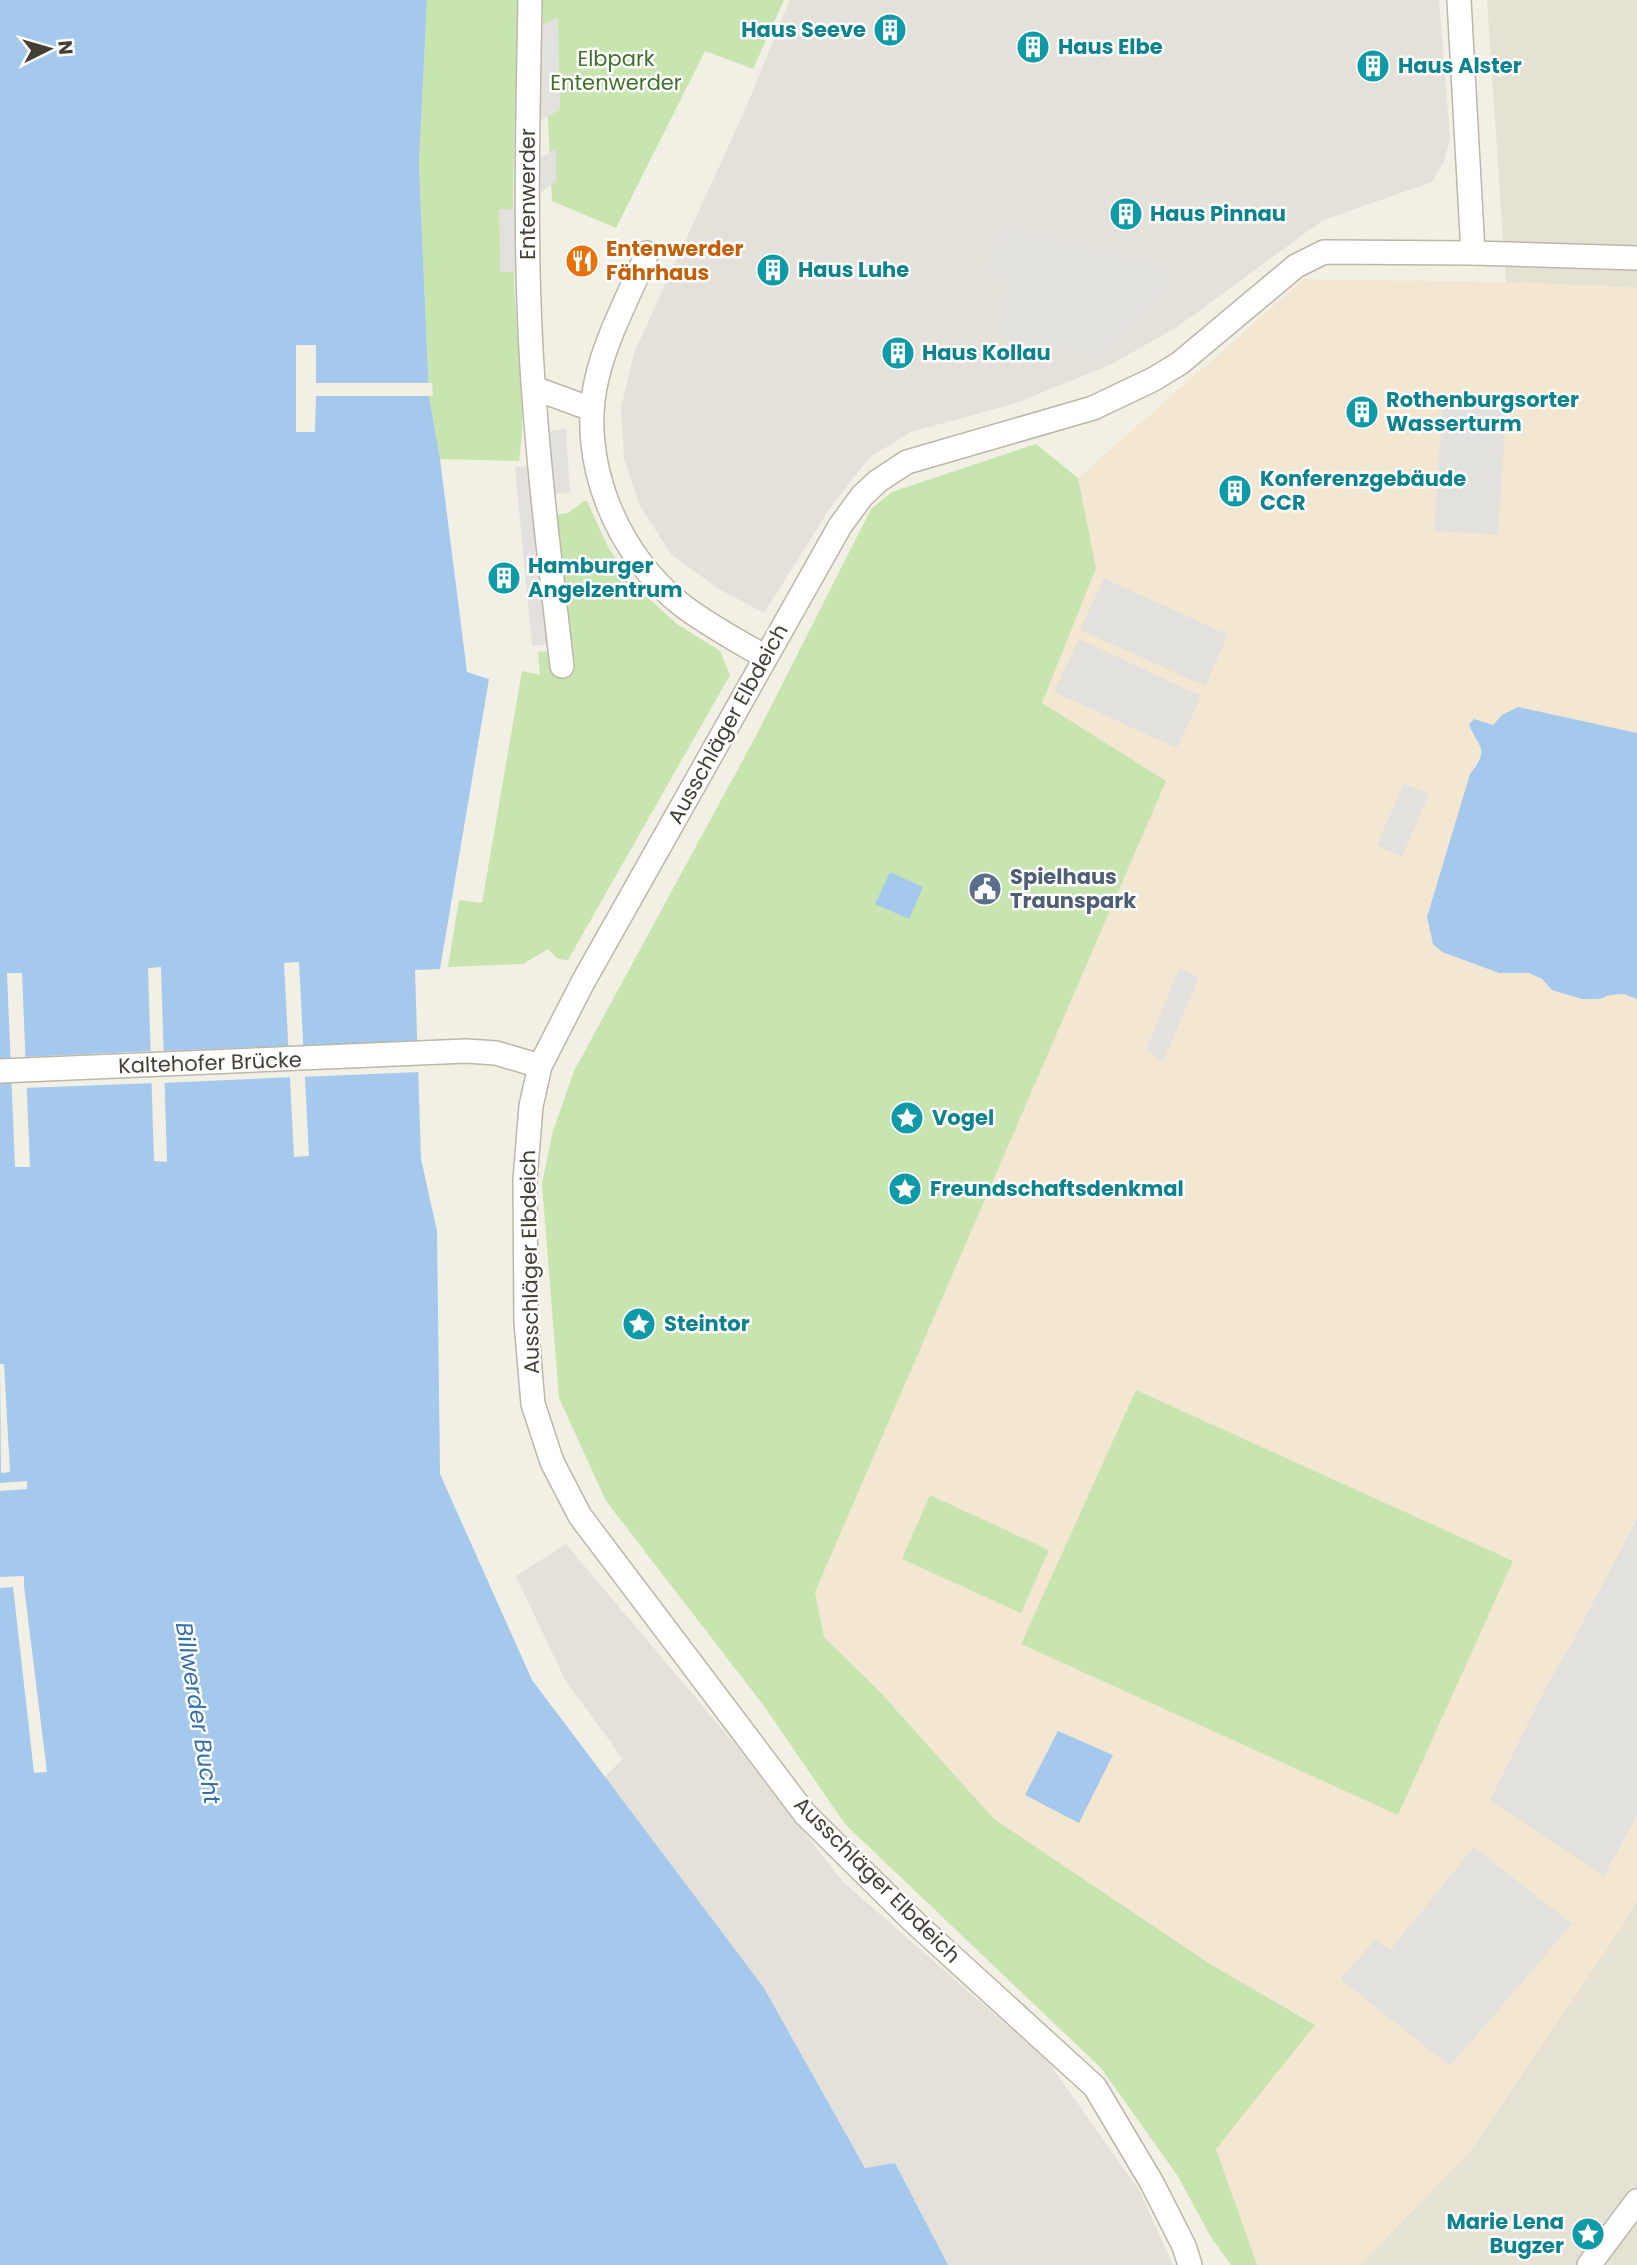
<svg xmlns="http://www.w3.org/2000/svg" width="1637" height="2265" font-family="Poppins,sans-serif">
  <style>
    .residential { fill: #e5e1d3 }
    .commercial { fill: #f3e7d1 }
    .industrial { fill: #e4e0da }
    .green { fill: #c8e4af }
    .parking { fill: #e3e1dd }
    .water { fill: #a4c9ec; fill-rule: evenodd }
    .pier { fill: #f2efe5 }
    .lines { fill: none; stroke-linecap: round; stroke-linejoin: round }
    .minor-casing { stroke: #bcb7a8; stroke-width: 26 }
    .minor { stroke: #fff; stroke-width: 23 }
    .labels { text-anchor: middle; stroke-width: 5; stroke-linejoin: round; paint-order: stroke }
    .culture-label { font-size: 21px; font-weight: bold; fill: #0d838f; stroke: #fff; text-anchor: start }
    .park-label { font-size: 21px; fill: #41722c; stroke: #fff }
    .street-label { font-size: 21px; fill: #443f35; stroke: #fff }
    .food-label { font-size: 21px; font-weight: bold; fill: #c56008; stroke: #fff; text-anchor: start }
    .service-label { font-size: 21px; font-weight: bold; fill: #4e5e75; stroke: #fff; text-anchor: start }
    .water-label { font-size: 23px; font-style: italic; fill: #346faa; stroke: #fff }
  </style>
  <rect width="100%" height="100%" fill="#f2efe5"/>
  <g class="residential">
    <polygon points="1487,0 1637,0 1637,288 1506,282"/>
    <polygon points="1637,1900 1637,2265 1360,2265 1471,2150 1624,1923"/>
  </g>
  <polygon class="commercial" points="1304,279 1506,282 1637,288 1637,733 1518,707 1502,715 1493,725 1481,722 1472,732 1481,746 1482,753 1470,774 1427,917 1433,944 1442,952 1499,973 1529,973 1542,979 1552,990 1599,999 1610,995 1624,994 1637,999 1637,1519 1568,1650 1548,1683 1604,1876 1637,1816 1637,1900 1624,1923 1471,2150 1360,2265 1257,2265 1215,2149 1315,2024 1210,1964 994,1819 881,1693 824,1637 815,1592 1165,781 1042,703 1096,568 1078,478"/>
  <g class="industrial">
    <polygon points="790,0 1439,0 1450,138 1444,161 1432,182 1323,220 1177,327 1110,365 1016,403 911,432 870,457 830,508 764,613 717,588 671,554 640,506 624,458 621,408 634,353 745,110"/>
    <polygon points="566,1544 737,1747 843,1882 1047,2060 1140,2192 1173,2265 948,2265 895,2163 865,2168 764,1988 604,1777 623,1759 565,1680 516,1576"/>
  </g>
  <g class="green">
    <path d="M 427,0 L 519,0 C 516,93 511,186 514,279 C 516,339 528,401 519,461 L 440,459 L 429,396 L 419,165 Z"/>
    <polygon points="542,0 784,0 753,69 705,51 616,228 552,201"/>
    <polygon points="1036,444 1078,478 1096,568 1042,703 1166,781 815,1592 824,1637 881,1693 994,1819 1210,1964 1315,2025 1216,2149 1257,2265 1231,2265 1211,2237 1177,2175 1101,2068 845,1824 764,1706 606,1501 559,1398 542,1184 553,1131 574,1071 757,734 871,509 892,492"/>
    <polygon points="584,501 587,501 608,547 633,584 677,624 720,651 730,675 568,960 558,959 548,949 523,964 448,967 459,900 482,903 522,671 540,675 538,652 550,651 554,515 568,513"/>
    <polygon points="1136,1390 1513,1561 1398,1815 1021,1644"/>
    <polygon points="930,1495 1049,1550 1021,1613 902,1559"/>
  </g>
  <g class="parking">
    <polygon points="558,17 560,110 541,120 541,26"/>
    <polygon points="556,148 556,181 541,192 539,159"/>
    <polygon points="499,209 518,210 521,272 500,272"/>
    <polygon points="999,225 1168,267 1168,288 1098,358 998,335 1009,277 986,273"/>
    <polygon points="1443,395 1507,399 1498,535 1434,531"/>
    <polygon points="566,429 570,493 552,494 547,431"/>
    <polygon points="532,466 549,644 532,646 515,467"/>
    <polygon points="1104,578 1228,635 1205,686 1080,630"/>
    <polygon points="1079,639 1201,696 1177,748 1054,692"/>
    <polygon points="1404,783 1429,794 1402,857 1377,845"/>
    <polygon points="1179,968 1199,977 1163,1062 1146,1050"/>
    <polygon points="1637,1519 1637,1816 1604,1876 1490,1800 1548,1683 1568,1650"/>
    <polygon points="1474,1847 1572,1924 1450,2066 1340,1979 1376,1939 1390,1950"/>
  </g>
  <g class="water">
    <path d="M 0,0 L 427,0 L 419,165 L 429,396 L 440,459 L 467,672 L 489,679 L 440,969 L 415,970 L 421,1159 L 437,1231 L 440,1474 L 532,1680 L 764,1988 L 865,2168 L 895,2163 L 948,2265 L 0,2265 ZM 299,962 L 309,1156 L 294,1157 L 284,963 ZM 161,967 L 167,1161 L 167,1162 L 154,1161 L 148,968 ZM 7,973 L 22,973 L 30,1167 L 15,1167 Z"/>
    <path d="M 1518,707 L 1637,733 L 1637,999 L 1624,994 L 1610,995 L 1599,999 L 1582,999 L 1552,990 L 1542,979 L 1529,973 L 1499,973 L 1442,952 L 1433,944 L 1427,917 L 1470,774 C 1491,747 1478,749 1469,724 L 1474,719 L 1493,725 L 1502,715 Z"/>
    <polygon points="890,872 923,887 909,919 875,904"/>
    <polygon points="1058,1731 1113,1755 1079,1823 1025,1795"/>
  </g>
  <g class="pier">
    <polygon points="296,345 316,345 316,383 432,383 433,396 316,396 315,432 296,432"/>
    <polygon points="419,1041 420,1072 301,1077 300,1046"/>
    <polygon points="291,1046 293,1077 162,1083 161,1051"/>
    <polygon points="154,1051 155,1083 24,1088 22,1057"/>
    <polygon points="0,1364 4,1364 10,1472 1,1473"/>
    <polygon points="27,1481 27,1489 0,1491 0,1483"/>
    <polygon points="24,1576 24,1586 47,1772 34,1773 13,1587 0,1588 0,1577"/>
  </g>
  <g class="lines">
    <defs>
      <g id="minor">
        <path d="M 530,0 C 528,110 525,219 530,329 C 535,442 549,554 562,666"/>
        <polyline points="1459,0 1473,253"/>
        <path d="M 647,253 C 630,294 607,335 597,378 C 577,460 617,555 683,606 C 708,625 738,641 765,657"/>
        <polyline points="534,388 591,409"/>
        <polyline points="0,1071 466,1051 496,1053 540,1066"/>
        <polyline points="1190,2265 1184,2246 1152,2183 1095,2087 913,1921 805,1814 580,1516 552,1462 533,1404 526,1322 525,1180 531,1106 540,1066 583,982 840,526 862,496 878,481 907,462 1093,408 1154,379 1180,363 1296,266 1324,252 1473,253 1637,258"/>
        <polyline points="1589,2265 1637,2201"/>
      </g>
    </defs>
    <use href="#minor" class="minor-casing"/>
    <use href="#minor" class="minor"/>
  </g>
  <defs>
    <symbol id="building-disc" viewBox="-11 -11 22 22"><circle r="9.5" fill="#0f9aa8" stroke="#fff"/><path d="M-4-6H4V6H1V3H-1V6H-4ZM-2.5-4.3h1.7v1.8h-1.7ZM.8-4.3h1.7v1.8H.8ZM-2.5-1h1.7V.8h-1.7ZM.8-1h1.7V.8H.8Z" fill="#fff"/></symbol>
    <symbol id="restaurant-disc" viewBox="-11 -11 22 22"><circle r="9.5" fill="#e8710a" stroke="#fff"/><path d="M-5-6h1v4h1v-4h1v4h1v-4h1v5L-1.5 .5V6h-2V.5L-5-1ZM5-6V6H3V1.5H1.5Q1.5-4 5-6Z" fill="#fff"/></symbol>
    <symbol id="civic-disc" viewBox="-11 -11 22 22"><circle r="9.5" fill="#5c6f8a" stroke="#fff"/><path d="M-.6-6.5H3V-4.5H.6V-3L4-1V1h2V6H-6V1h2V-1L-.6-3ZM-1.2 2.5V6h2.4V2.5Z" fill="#fff"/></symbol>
    <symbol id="sight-disc" viewBox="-11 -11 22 22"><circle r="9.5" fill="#0f9aa8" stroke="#fff"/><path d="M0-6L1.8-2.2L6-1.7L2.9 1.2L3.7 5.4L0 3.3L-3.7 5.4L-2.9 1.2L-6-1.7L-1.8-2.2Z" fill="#fff"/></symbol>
  </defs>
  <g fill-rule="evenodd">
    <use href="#building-disc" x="871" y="11" width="38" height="38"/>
    <use href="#building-disc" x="1014" y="28" width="38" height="38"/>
    <use href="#building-disc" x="1354" y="47" width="38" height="38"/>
    <use href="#building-disc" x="1107" y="195" width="38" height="38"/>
    <use href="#restaurant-disc" x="563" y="242" width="38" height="38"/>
    <use href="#building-disc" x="754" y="251" width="38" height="38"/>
    <use href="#building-disc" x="879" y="334" width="38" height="38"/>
    <use href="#building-disc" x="1343" y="393" width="38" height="38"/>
    <use href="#building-disc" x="1216" y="472" width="38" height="38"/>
    <use href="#building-disc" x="485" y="559" width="38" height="38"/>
    <use href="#civic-disc" x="966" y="870" width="38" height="38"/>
    <use href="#sight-disc" x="888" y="1099" width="38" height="38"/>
    <use href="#sight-disc" x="886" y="1170" width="38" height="38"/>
    <use href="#sight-disc" x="620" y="1305" width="38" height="38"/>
    <use href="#sight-disc" x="1569" y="2215" width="38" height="38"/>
  </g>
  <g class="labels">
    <g class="culture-label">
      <text x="866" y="37" text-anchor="end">Haus Seeve</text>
      <text x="1058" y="54">Haus Elbe</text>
      <text x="1398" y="73">Haus Alster</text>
      <text x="1150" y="221">Haus Pinnau</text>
      <text x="798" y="277">Haus Luhe</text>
      <text x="922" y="360">Haus Kollau</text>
      <text x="1386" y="407">Rothenburgsorter<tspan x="1386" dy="24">Wasserturm</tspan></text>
      <text x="1260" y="486">Konferenzgebäude<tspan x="1260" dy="24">CCR</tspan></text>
      <text x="528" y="573">Hamburger<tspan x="528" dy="24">Angelzentrum</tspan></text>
      <text x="932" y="1125">Vogel</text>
      <text x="930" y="1196">Freundschaftsdenkmal</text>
      <text x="664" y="1331">Steintor</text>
      <text x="1564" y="2229" text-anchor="end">Marie Lena<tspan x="1564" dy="24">Bugzer</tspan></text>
    </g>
    <g class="park-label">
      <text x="616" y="66">Elbpark<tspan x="616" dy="24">Entenwerder</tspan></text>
    </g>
    <g class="street-label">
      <text transform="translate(528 194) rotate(-90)" y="7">Entenwerder</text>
      <text transform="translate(728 724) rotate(-61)" y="7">Ausschläger Elbdeich</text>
      <text transform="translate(210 1063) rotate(-2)" y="7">Kaltehofer Brücke</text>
      <text transform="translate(530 1262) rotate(-91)" y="7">Ausschläger Elbdeich</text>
      <text transform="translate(877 1880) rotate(45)" y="7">Ausschläger Elbdeich</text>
    </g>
    <g class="food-label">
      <text x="606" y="256">Entenwerder<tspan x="606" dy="24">Fährhaus</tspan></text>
    </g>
    <g class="service-label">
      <text x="1010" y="884">Spielhaus<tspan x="1010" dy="24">Traunspark</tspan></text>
    </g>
    <g class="water-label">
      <text transform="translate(198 1713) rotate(81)" y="8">Billwerder Bucht</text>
    </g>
  </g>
  <g transform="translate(49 49) rotate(85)" stroke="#ffffff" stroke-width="5" paint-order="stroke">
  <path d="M0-5L12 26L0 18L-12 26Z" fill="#443f35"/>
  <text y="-10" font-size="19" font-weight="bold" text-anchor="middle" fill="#443f35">N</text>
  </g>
</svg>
